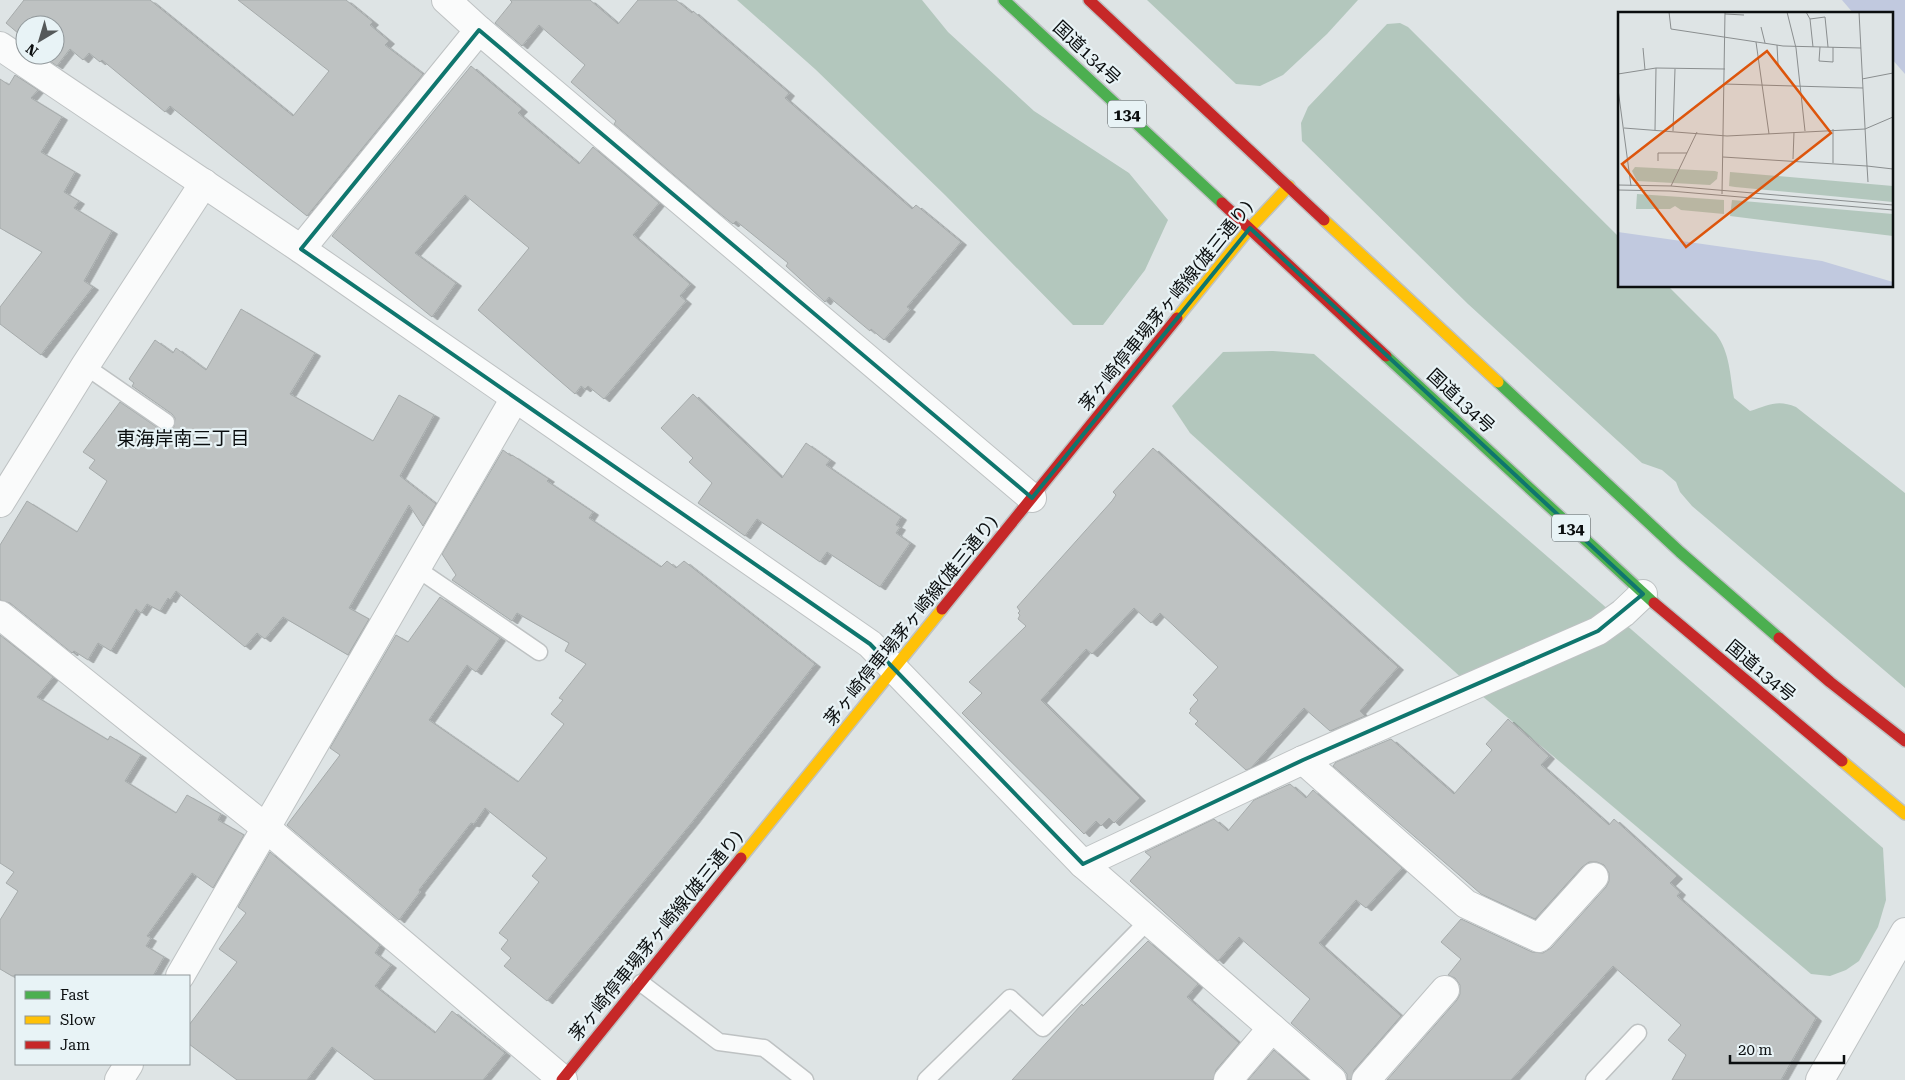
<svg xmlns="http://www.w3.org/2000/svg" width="1905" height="1080" font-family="'Roboto Serif','Noto Sans JP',serif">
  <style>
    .forest { fill: #b3c7bd }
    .water { fill: #c1c9df }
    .building { fill: #bec2c2; stroke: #a6abab; filter: url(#shadow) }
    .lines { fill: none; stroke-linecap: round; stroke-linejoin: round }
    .lane-casing { stroke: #bec2c3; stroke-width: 19 }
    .street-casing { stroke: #bec2c3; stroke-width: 30 }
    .fast-casing { stroke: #bec2c3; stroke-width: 14 }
    .slow-casing { stroke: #bec2c3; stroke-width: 14 }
    .jam-casing { stroke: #bec2c3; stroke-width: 14 }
    .lane { stroke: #fafbfb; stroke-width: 16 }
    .street { stroke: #fafbfb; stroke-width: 28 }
    .fast { stroke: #4caf50; stroke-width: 11 }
    .slow { stroke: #ffc107; stroke-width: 11 }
    .jam { stroke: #c62828; stroke-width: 11 }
    .marked { fill: none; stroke: #0f766e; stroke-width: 4; stroke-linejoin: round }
    .labels { text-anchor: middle; stroke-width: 4.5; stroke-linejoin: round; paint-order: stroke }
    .shield { fill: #e8f3f6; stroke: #4d5354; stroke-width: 1 }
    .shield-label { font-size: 16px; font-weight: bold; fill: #0b0e0f }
    .street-label { font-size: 18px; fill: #0b0e0f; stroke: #e8f3f6 }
    .neighbourhood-label { font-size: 19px; fill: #0b0e0f; stroke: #e8f3f6 }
    .inset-road { fill: none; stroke: #8a8e8f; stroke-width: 1 }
    .view { fill: #dd550c; fill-opacity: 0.15; stroke: #dd550c; stroke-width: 2.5 }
    .inset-edge { fill: none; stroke: #0b0e0f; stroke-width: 2.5 }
  </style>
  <defs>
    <filter id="shadow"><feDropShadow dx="5.5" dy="3" stdDeviation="0" flood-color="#0004"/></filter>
  </defs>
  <rect width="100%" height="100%" fill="#dee4e5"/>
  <g class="forest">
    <polygon points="737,0 922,0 948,32 1034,111 1129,173 1168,220 1145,270 1103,325 1073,325 945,195 815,69"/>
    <polygon points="1147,0 1358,0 1327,34 1283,75 1260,86 1236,84"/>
    <path d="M 1400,23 L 1408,27 L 1619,237 L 1619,286 L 1668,286 L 1716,334 C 1730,352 1730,376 1734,398 L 1750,411 C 1768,405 1778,399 1796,407 L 1905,493 L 1905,688 L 1692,506 L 1680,492 L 1676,482 L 1662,470 L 1642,463 L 1468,304 L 1302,141 L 1301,123 L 1308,107 L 1387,24 Z"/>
    <polygon points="1273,351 1314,354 1883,848 1886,900 1878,927 1859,961 1846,970 1830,976 1811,974 1475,690 1190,433 1172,406 1223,352"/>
  </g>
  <polygon class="water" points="1842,0 1905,0 1905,74 1891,58 1891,14 1854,14"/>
  <g class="building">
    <polygon points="24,0 150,0 293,116 329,71 238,0 346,0 373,22 370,25 389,41 385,45 423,74 307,216 170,106 165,112 102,60 100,62 89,53 83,60 70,49 57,66 41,55 55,55 55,25 25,25 25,39 6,23"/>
    <polygon points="510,0 590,0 618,24 638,0 676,0 692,13 693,11 789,93 785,98 912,209 916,205 961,242 907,307 910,309 884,340 871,329 870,331 829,297 825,302 786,266 788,263 736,221 733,224 714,209 614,124 616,121 571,82 585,65 539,25 522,46 495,23 512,2"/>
    <polygon points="471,66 522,109 518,113 579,164 593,147 659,203 633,235 690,284 680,296 686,301 604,399 588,386 585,389 581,386 575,394 478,310 529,248 465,195 415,253 456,283 432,317 332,236"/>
    <polygon points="15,75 38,90 31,98 62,117 41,152 75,172 64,192 79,201 74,208 112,231 84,281 93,287 41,355 0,324 0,307 42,252 0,228 0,79 9,85"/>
    <polygon points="241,309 315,353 290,394 373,441 399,395 434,415 400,476 436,504 423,526 409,505 349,608 369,619 348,655 283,617 265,639 257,633 245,647 176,591 170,600 168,598 160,611 147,604 141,613 136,609 111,651 98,643 88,660 74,651 72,653 10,603 0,600 0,545 27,501 77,532 107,481 89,468 95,460 83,452 120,402 161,430 170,431 174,427 175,418 172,414 132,386 134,383 129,379 155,340 173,353 176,348 206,370"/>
    <polygon points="693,394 782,478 806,443 830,460 826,465 901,517 896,525 900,527 896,533 910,543 880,587 827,552 820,562 757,519 745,536 698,503 712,483 689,462 693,458 661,428"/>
    <polygon points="1153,448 1398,667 1360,711 1365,716 1330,731 1304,708 1251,768 1246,770 1195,724 1198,721 1189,713 1191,711 1190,709 1198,700 1193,695 1218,667 1160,613 1151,623 1134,608 1092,654 1086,649 1041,700 1140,798 1114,823 1109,818 1101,826 1096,821 1084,834 962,713 982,693 969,682 1026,626 1018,619 1020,615 1018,613 1020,611 1017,607 1112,501 1116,495 1113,492"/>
    <polygon points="503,450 511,456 512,455 549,479 547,481 593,512 589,518 661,567 667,561 676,568 684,561 815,664 693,821 547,1001 504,966 511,958 501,949 508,940 499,933 539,882 532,876 547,858 485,808 474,824 471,823 419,890 420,892 399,920 287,825 340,755 330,748 396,635 408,642 440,597 500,638 476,672 467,665 429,720 518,782 564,724 551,714 563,700 559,698 586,664 565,651 569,643 517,613 512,621 452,580 456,575 442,554"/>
    <polygon points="0,635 53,677 37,697 108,740 110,736 141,755 125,781 176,813 187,795 221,814 218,820 244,835 213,888 192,873 147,936 151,938 146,946 164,957 153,976 12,976 0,969 0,920 18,891 6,883 14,872 0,863"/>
    <polygon points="1508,719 1549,756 1541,765 1609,825 1614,819 1677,876 1670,883 1680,892 1677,896 1816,1018 1781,1080 1672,1080 1686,1055 1668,1040 1681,1025 1613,966 1511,1080 1387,1080 1457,1000 1460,994 1460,985 1455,978 1448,975 1461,959 1441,942 1461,919 1532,952 1543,953 1551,948 1606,887 1609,881 1609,873 1604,865 1597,862 1589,862 1582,867 1535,919 1481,894 1333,766 1336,762 1391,739 1454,794 1492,750 1486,744"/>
    <polygon points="1290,784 1306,798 1313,790 1402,868 1366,908 1356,900 1319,943 1401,1016 1354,1070 1351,1080 1347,1080 1347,1074 1342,1068 1291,1023 1310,999 1239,937 1218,961 1130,881 1151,857 1145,852 1214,819 1228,831 1254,800"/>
    <polygon points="270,852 380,945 375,953 391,965 375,986 435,1033 452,1011 505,1053 483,1080 375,1080 332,1047 307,1080 237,1080 189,1044 189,1025 237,962 219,949 246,913 238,907"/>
    <polygon points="1148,941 1198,984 1187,997 1239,1043 1216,1070 1213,1080 1012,1080 1082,1004 1083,1006"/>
    <polygon points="1274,1050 1308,1080 1248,1080"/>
  </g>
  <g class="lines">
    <defs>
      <g id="lane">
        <polyline points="85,366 166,422"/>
        <polyline points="416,568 539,652"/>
        <polyline points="641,983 719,1042 764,1048 805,1080"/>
        <polyline points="926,1080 1010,998 1043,1028 1148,921"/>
        <polyline points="1594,1080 1638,1033"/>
      </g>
      <g id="street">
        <polyline points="446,0 479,30 1032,498"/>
        <polyline points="0,46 301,249 870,644 1083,864 1332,1080"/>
        <polyline points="301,249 479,30"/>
        <polyline points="0,503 85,366 204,183"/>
        <polyline points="0,615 266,828 563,1080"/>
        <polyline points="1303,760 1466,904 1539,938 1594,877"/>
        <polyline points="1083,864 1303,760 1598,631 1623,613 1643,594"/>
        <polyline points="180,976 515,398"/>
        <polyline points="119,1080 129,1064"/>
        <polyline points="1228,1080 1272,1028"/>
        <polyline points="1366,1080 1445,990"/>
        <polyline points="1820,1080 1905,932"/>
      </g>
      <g id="fast">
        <polyline points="1004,0 1222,203"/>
        <polyline points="1386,356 1654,603"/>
        <polyline points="1498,382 1680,552 1779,638"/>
      </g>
      <g id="slow">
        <polyline points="1324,220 1498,382"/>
        <polyline points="1177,318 1250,228 1289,186"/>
        <polyline points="1842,761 1905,814"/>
        <polyline points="741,858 942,609"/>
      </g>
      <g id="jam">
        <polyline points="1089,0 1324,220"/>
        <polyline points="1222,203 1386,356"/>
        <polyline points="1654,603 1842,761"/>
        <polyline points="942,609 1177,318"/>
        <polyline points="1779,638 1830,682 1905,741"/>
        <polyline points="562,1080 741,858"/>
      </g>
    </defs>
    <use href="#lane" class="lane-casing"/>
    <use href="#street" class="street-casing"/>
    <use href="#fast" class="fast-casing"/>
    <use href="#slow" class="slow-casing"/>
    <use href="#jam" class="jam-casing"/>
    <use href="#lane" class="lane"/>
    <use href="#street" class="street"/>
    <use href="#fast" class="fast"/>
    <use href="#slow" class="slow"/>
    <use href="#jam" class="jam"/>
  </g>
  <path class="marked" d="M 479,30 L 1032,498 L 1250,228 L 1643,594 L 1598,631 L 1303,760 L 1083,864 L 870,644 L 301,249 Z"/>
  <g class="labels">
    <g class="shield">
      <rect x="1108" y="100.5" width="38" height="27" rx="4"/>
      <rect x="1552" y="514.5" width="38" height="27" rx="4"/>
    </g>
    <g class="shield-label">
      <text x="1127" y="120">134</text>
      <text x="1571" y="534">134</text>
    </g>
    <g class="street-label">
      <text transform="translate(1087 53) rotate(43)" y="6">国道134号</text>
      <text transform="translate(1166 306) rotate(-51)" y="6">茅ヶ崎停車場茅ヶ崎線(雄三通り)</text>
      <text transform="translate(1461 401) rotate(43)" y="6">国道134号</text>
      <text transform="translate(911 621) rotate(-51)" y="6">茅ヶ崎停車場茅ヶ崎線(雄三通り)</text>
      <text transform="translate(1761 671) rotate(40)" y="6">国道134号</text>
      <text transform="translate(656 936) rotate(-51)" y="6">茅ヶ崎停車場茅ヶ崎線(雄三通り)</text>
    </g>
    <g class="neighbourhood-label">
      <text x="183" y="445">東海岸南三丁目</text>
    </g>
  </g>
  <g transform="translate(1618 12)">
    <rect width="275" height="275" fill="#dee4e5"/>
    <path d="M 17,155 L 97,159 L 100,160 L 99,167 L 92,173 L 19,169 L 14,159 ZM 112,160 L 275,174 L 275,190 L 117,175 L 111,174 ZM 19,182 L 106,188 L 106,202 L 63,198 L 57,194 L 52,197 L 18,197 ZM 114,188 L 275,202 L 275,224 L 112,204 Z" fill="#b3c7bd"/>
    <path d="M 0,220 L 204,249 L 275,270 L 275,275 L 0,275 Z" fill="#c1c9df"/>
    <path class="inset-road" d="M 51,0 L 53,17 L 165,34 L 243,36M 169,0 L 178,36 L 187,119M 188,0 L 192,7 L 195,35M 107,2 L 126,3M 192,7 L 207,5 L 210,35M 143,15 L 147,31M 138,30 L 151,122M 159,33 L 160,52M 202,35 L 201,49 L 215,50 L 215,35M 25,36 L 27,58M 0,62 L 38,56 L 107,57M 244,67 L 275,61M 106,72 L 245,76M 0,77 L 13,174M 6,116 L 109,124 L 247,117 L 275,105M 37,118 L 38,56M 55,119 L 57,57M 105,145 L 249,154 L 241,0M 175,147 L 176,120M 40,149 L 40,141 L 69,141M 215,151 L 215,117M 250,170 L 249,154 L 275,157M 0,173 L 53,174 L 275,193M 53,174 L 79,120M 0,178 L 52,179 L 275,198M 104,182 L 107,0"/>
    <path class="view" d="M 149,39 L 213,121 L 68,235 L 4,152 Z"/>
    <rect width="275" height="275" class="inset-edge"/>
  </g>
  <rect x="15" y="975" width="175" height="90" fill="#e8f3f6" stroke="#90979a"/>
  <rect x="25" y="991" width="25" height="8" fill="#4caf50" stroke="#90979a"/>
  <text x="60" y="1000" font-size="15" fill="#0b0e0f">Fast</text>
  <rect x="25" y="1016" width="25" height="8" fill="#ffc107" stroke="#90979a"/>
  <text x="60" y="1025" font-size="15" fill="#0b0e0f">Slow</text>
  <rect x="25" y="1041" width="25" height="8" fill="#c62828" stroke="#90979a"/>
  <text x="60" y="1050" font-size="15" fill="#0b0e0f">Jam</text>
  <g transform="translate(40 40) rotate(218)"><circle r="24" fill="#e8f3f6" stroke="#90979a"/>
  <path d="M0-4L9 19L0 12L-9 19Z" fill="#55595a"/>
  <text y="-8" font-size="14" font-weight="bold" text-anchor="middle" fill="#0b0e0f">N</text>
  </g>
  <path d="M1730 1055v8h114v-8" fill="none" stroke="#0b0e0f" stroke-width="2.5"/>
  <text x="1738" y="1055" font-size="15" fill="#0b0e0f" stroke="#e8f3f6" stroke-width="4" paint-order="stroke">20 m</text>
</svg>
